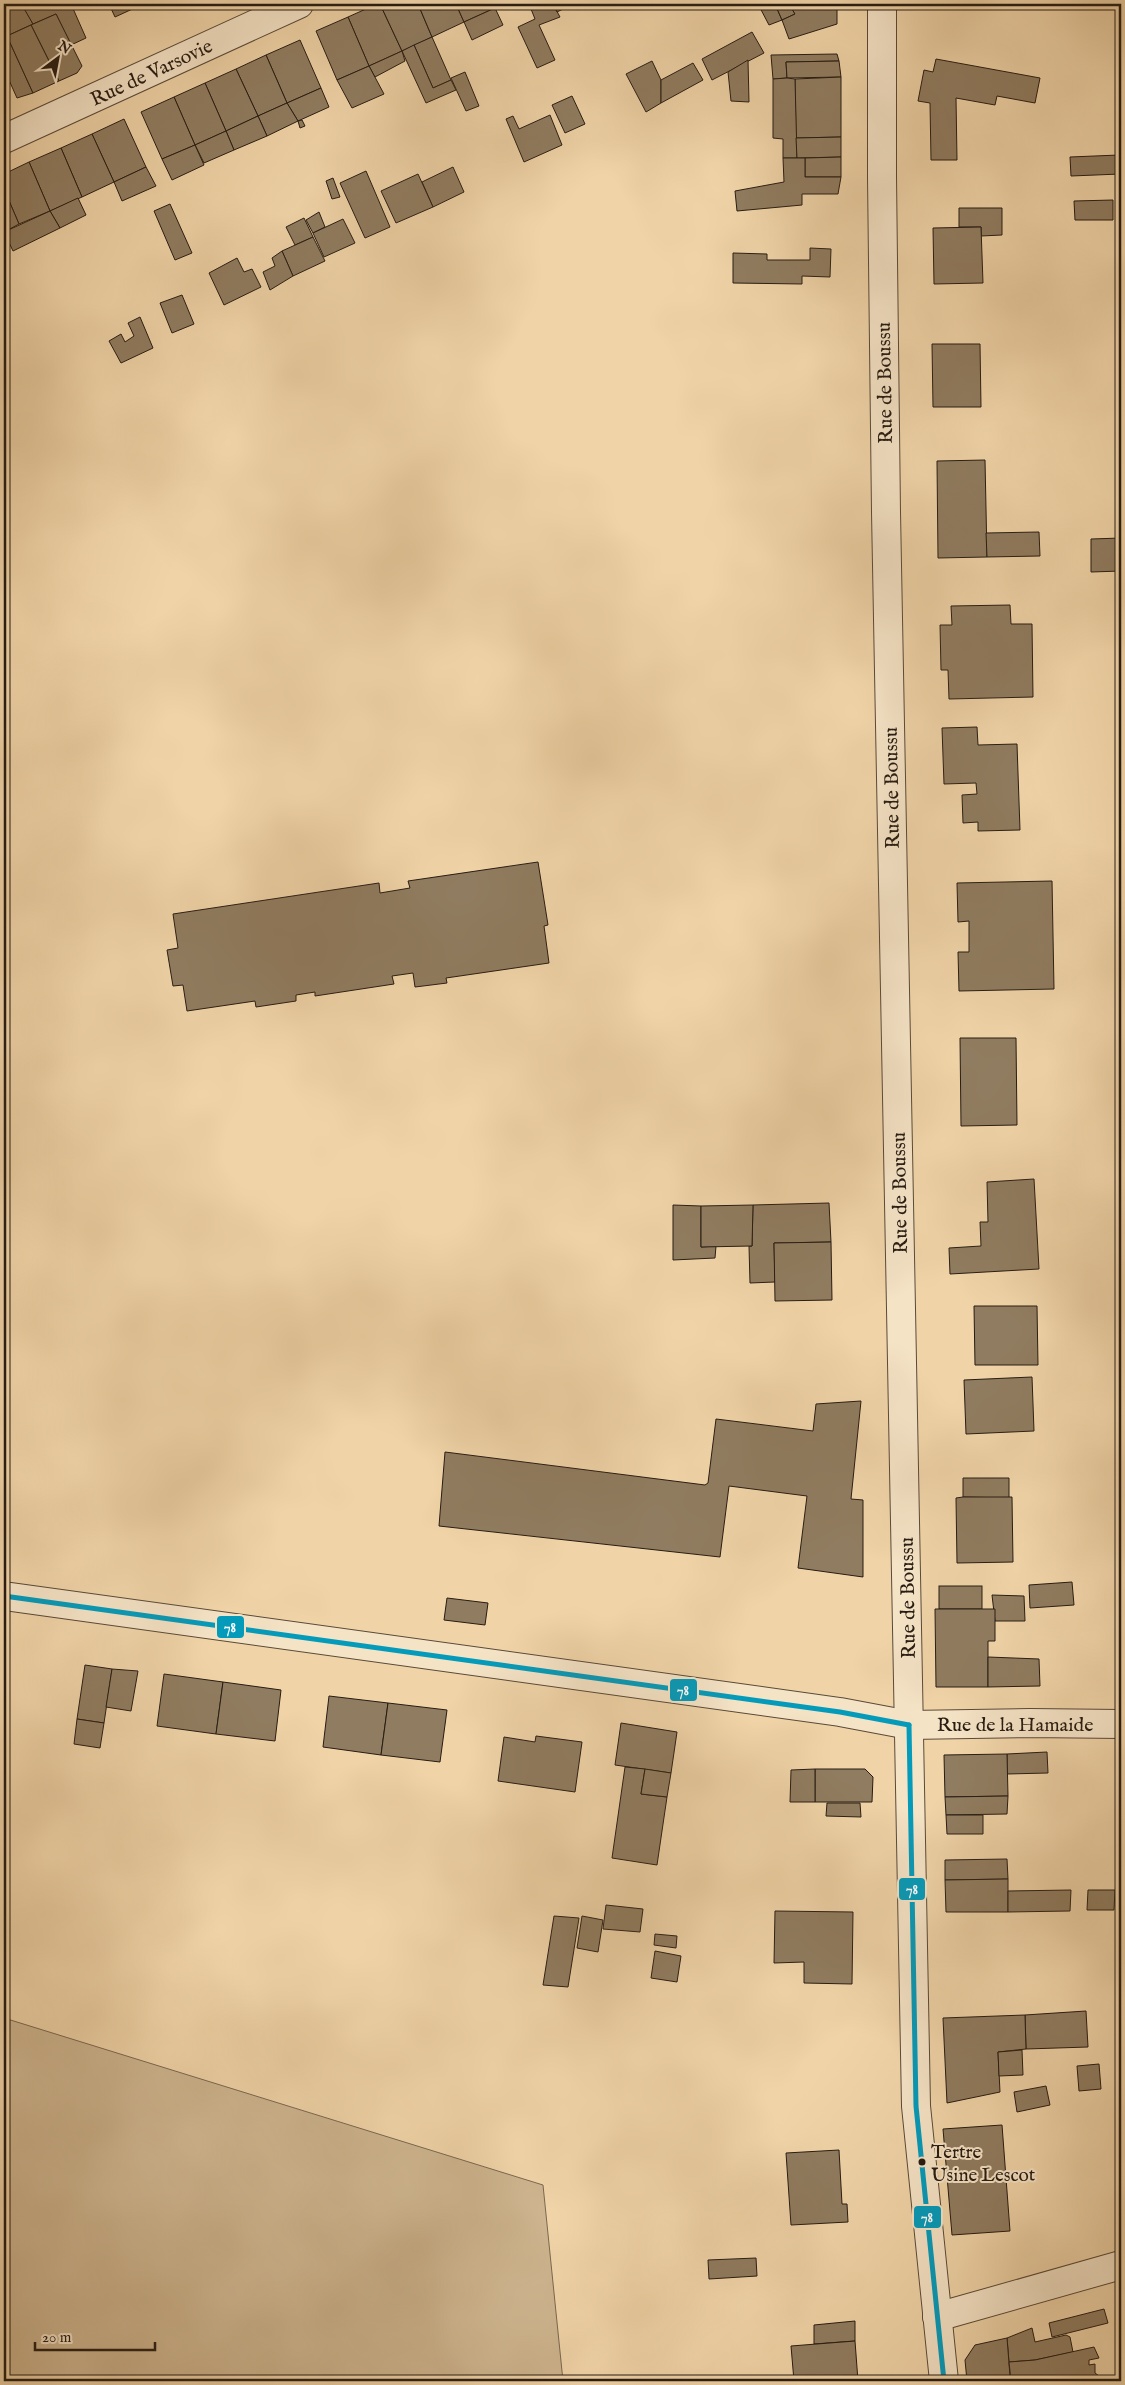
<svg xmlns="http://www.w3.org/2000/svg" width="1125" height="2385" font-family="'IM FELL English',serif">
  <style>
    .green { fill: #ceb58f; stroke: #7a6851 }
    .building { fill: #907c60; stroke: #271c13 }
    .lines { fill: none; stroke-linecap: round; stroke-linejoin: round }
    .minor-casing { stroke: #594a38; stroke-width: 30 }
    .tertiary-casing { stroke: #594a38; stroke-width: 30 }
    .minor { stroke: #f5e3c6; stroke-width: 28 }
    .tertiary { stroke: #f5e3c6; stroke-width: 28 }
    .bus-1-casing { stroke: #f5e3c6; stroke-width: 9 }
    .bus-1 { stroke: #049bbb; stroke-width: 5 }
    .bus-dot { fill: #271c13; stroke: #f5e3c6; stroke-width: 2 }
    .labels { text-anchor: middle; stroke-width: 4; stroke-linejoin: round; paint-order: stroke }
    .bus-label { font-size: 19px; fill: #271c13; stroke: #f5e3c6; text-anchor: start }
    .street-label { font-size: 20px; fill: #271c13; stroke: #f5e3c6 }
    .line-badge { stroke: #f5e3c6; stroke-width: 2 }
    .badge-label { font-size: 14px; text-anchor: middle; font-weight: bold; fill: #fff }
  </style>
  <rect width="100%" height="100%" fill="#f0d4a8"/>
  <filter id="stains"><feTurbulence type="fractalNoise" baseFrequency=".004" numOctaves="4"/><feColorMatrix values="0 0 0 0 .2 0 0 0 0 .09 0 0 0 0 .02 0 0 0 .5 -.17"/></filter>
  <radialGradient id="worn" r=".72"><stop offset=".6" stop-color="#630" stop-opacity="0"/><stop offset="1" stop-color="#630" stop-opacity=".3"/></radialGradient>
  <polygon class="green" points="4,2018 543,2185 563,2381 4,2381"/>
  <g class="building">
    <polygon points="4,4 22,4 33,24 7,36 33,93 17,98 4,69 4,19 8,17"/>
    <polygon points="71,4 86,38 71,45 56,14 33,24 22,5"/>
    <polygon points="109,4 138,4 139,6 115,17"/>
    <polygon points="377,4 380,4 402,51 369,66 348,17"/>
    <polygon points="380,4 418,4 432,37 402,51"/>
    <polygon points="418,4 456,4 464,22 432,37"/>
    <polygon points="456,4 493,4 495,8 464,22"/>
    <polygon points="529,4 553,4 560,17 539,25 555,60 537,68 518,27 535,19"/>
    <polygon points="553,4 573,4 557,12"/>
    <polygon points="758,4 775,4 782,20 769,25"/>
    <polygon points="775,4 790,4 795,14 782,20"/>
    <polygon points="790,4 802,4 792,9"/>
    <polygon points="802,4 837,4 837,24 789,39 782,20 795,14 792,9"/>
    <polygon points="495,8 503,25 472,40 464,22"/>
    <polygon points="56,14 82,66 77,73 59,81 31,25"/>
    <polygon points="348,17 369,66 337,80 316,31"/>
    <polygon points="31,25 59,81 33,93 7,36"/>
    <polygon points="752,32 764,53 712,80 702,59"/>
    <polygon points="432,37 451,80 433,88 414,45"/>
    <polygon points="300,40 321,88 287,103 266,55"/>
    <polygon points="414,45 433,88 451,80 456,90 426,103 402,51"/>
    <polygon points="402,51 405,61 375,77 369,66"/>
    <polygon points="837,54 839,61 786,62 787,78 773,79 771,55"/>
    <polygon points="266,55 287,103 258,116 236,69"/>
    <polygon points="936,59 1040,78 1035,103 997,96 995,105 956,98 957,160 931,160 930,103 918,101 924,70 933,72"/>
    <polygon points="748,60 749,102 731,101 728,72"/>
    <polygon points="652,61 661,80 661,103 646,112 626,74"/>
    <polygon points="839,61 841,77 787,78 786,62"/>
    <polygon points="693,63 703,80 661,103 661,80"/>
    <polygon points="369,66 384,94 352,108 337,80"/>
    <polygon points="236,69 258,116 226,131 205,83"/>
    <polygon points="465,72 479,106 466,111 451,78"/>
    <polygon points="841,77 841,137 796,138 795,79"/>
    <polygon points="787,78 795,79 797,158 783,158 783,139 773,138 773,79"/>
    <polygon points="205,83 226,131 195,145 174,97"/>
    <polygon points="321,88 329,107 298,121 287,103"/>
    <polygon points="572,96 585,124 565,133 552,105"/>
    <polygon points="174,97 195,145 162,159 141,112"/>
    <polygon points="287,103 298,121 267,136 258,116"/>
    <polygon points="550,115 562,145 524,162 506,119 513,116 519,129"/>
    <polygon points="258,116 267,136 234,150 226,131"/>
    <polygon points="124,119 146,167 114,182 92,134"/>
    <polygon points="302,120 305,126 300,128 298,121"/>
    <polygon points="226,131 234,150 204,163 195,145"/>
    <polygon points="92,134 114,182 82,197 61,148"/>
    <polygon points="841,137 841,157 797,158 796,138"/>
    <polygon points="195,145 204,165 172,180 162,159"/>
    <polygon points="61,148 82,197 50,211 29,162"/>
    <polygon points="1119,155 1120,174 1071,176 1070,157"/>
    <polygon points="841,157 841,177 805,177 805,158"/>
    <polygon points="783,158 805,158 805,177 841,177 838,194 802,194 802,205 737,211 735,191 784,182"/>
    <polygon points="29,162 50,211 19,224 4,189 4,174"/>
    <polygon points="146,167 156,186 122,201 114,182"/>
    <polygon points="453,167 464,192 433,207 422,182"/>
    <polygon points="366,171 390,227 365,238 340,183"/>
    <polygon points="418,174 433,207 396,223 381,191"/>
    <polygon points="333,178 340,197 332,199 326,181"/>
    <polygon points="4,189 19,224 4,232"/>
    <polygon points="78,198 86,215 60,228 50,211"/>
    <polygon points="1113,200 1113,220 1075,220 1074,201"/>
    <polygon points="170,204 192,253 175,260 154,211"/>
    <polygon points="959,208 1002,208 1002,235 981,236 981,227 959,227"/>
    <polygon points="50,211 60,228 13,251 4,232"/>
    <polygon points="319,212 325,227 313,233 306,220"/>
    <polygon points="304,218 313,237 295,245 286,227"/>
    <polygon points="343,219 355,243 324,257 313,233"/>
    <polygon points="981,227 983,283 934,284 933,228"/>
    <polygon points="313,237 325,261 293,276 282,251"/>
    <polygon points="810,248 831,249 830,277 802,276 802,284 733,283 733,253 767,254 767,260 810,260"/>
    <polygon points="282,251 293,276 270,290 263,272 275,266 272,258"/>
    <polygon points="237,258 244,272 252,269 261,287 224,305 209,273"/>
    <polygon points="182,295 194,324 172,333 160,303"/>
    <polygon points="140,317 153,348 121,363 109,341 121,334 125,342 134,336 128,323"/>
    <polygon points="932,344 980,344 981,407 933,407"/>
    <polygon points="985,460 987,557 938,558 937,461"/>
    <polygon points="1039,532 1040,556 987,557 986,533"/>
    <polygon points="1121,538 1121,571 1091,572 1091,539"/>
    <polygon points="1010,605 1011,624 1032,624 1033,697 949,699 948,670 941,670 940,625 952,625 951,606"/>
    <polygon points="977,727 978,745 1017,744 1020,830 978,831 978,822 963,823 962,795 977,794 976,783 944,784 942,728"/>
    <polygon points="538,862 548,925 544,926 549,963 446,978 447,983 415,987 413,973 392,976 394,984 315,996 315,992 296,995 296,1001 256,1007 255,1001 187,1011 183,985 173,986 167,950 178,948 173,914 379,883 380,893 410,888 408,881"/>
    <polygon points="1052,881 1054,989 959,991 958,952 969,952 969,921 958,922 957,883"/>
    <polygon points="960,1038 1016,1038 1017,1125 961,1126"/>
    <polygon points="1034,1179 1039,1269 950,1274 949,1248 981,1246 980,1222 988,1222 987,1182"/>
    <polygon points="829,1203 831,1242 774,1243 775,1282 750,1283 749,1246 752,1246 753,1205"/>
    <polygon points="673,1205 701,1206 701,1247 716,1246 715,1258 673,1260"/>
    <polygon points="753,1205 752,1246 701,1247 701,1206"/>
    <polygon points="831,1242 832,1300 775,1301 774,1243"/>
    <polygon points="974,1306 1037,1306 1038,1365 975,1365"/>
    <polygon points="1032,1377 1034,1431 966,1434 964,1380"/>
    <polygon points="861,1401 851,1499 863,1500 863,1577 798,1568 807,1496 729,1486 720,1557 439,1526 445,1452 705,1485 708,1483 716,1419 813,1431 816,1404"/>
    <polygon points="963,1478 1009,1478 1009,1498 963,1497"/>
    <polygon points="963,1497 1012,1497 1013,1562 957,1563 956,1498"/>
    <polygon points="1072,1582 1074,1605 1030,1608 1029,1585"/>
    <rect x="939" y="1586" width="43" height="23"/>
    <polygon points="992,1595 1024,1596 1025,1621 995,1621"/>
    <polygon points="447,1598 488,1603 485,1625 444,1620"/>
    <polygon points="935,1609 995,1609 995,1641 988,1641 988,1687 936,1687"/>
    <polygon points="988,1657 1039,1659 1040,1686 988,1687"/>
    <polygon points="85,1665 112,1669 104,1723 77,1719"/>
    <polygon points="112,1669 138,1671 131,1711 106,1707"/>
    <polygon points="164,1674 223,1682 216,1734 157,1726"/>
    <polygon points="223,1682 281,1690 275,1741 216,1734"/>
    <polygon points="329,1696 388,1703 381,1755 323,1747"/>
    <polygon points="388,1703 447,1710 440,1762 381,1755"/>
    <polygon points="77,1719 104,1723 100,1748 74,1744"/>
    <polygon points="621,1723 677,1732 671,1773 615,1765"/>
    <polygon points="536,1736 582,1742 575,1792 498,1781 504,1737 535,1742"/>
    <polygon points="1047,1752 1048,1773 1007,1774 1007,1754"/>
    <polygon points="1007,1754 1008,1796 945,1797 944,1755"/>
    <polygon points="625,1767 645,1769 641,1794 667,1797 657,1865 612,1858"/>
    <polygon points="645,1769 671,1773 667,1797 641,1794"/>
    <polygon points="815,1769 865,1769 873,1777 872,1802 815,1802"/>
    <polygon points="815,1769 815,1802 790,1802 791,1770"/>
    <polygon points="1008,1796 1007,1814 946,1815 945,1797"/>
    <polygon points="827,1803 860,1803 861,1817 826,1816"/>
    <polygon points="946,1815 983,1815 983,1834 947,1834"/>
    <polygon points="1007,1859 1008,1879 945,1880 945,1860"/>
    <polygon points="1008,1879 1008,1912 946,1912 945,1880"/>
    <polygon points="1071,1890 1070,1911 1008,1912 1008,1891"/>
    <polygon points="1088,1890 1115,1890 1114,1910 1087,1910"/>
    <polygon points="606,1905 643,1909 640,1932 603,1929"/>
    <polygon points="775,1911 853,1912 852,1984 804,1983 804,1962 774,1963"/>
    <polygon points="554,1916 579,1918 568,1987 543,1985"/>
    <polygon points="582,1916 603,1920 598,1952 577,1948"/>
    <polygon points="655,1934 677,1936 676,1948 654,1945"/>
    <polygon points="655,1951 681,1956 677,1982 651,1978"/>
    <polygon points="1086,2011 1088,2047 1026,2049 1025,2015"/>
    <polygon points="1025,2015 1026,2049 998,2052 1000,2092 947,2103 943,2018"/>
    <polygon points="1022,2050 1023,2075 999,2076 998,2052"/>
    <polygon points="1099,2064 1101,2089 1079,2091 1077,2066"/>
    <polygon points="1046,2086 1050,2105 1017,2112 1014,2092"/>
    <polygon points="1002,2125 1010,2231 952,2235 943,2129"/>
    <polygon points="839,2150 842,2204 847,2204 848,2222 791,2225 786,2153"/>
    <polygon points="756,2258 757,2276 709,2279 708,2260"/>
    <polygon points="1104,2309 1108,2323 1052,2337 1049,2323"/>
    <polygon points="855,2321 855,2341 814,2344 814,2325"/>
    <polygon points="1032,2328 1035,2342 1066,2335 1070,2337 1073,2352 1035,2360 1009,2362 1007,2338"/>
    <polygon points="1007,2338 1010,2376 967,2381 965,2360 975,2345"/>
    <polygon points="855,2341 858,2381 794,2381 791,2346"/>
    <polygon points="1094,2347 1099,2358 1089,2360 1089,2365 1095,2364 1095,2373 1099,2376 1094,2381 1011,2381 1009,2362 1035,2360"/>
    <polygon points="1010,2376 1011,2381 967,2381"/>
  </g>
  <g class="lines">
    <defs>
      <g id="minor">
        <polyline points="4,139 299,4"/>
        <polyline points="4,1596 840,1712 909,1725 1030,1723 1121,1724"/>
        <polyline points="937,2317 1121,2265"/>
      </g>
      <polyline id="tertiary" points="882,4 882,177 886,512 916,2106 944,2381"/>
    </defs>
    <use href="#minor" class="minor-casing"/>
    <use href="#tertiary" class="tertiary-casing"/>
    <use href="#minor" class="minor"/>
    <use href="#tertiary" class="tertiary"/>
    <defs>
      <g id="bus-1">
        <polyline points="4,1596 840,1712 909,1725"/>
        <polyline points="909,1725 916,2106 944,2381"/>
      </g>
    </defs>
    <use href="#bus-1" class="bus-1-casing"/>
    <use href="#bus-1" class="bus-1"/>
  </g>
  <circle class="bus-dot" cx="922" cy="2162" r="4.5"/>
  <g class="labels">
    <g class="bus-label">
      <text x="931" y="2158">Tertre<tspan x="931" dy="23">Usine Lescot</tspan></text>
    </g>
    <g class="street-label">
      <text transform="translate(151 72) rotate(-25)" y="7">Rue de Varsovie</text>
      <text transform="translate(884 383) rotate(-91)" y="7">Rue de Boussu</text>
      <text transform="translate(891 788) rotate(-91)" y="7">Rue de Boussu</text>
      <text transform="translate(899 1193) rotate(-91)" y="7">Rue de Boussu</text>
      <text transform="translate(907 1598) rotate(-91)" y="7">Rue de Boussu</text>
      <text x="1015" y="1731">Rue de la Hamaide</text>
    </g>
  </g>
  <g class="line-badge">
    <rect x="216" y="1615" width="29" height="24" rx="5" fill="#049bbb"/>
    <rect x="669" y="1678" width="29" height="24" rx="5" fill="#049bbb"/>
    <rect x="898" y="1877" width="28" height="24" rx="5" fill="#049bbb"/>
    <rect x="913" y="2205" width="29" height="24" rx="5" fill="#049bbb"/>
  </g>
  <g class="badge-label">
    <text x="230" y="1632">78</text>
    <text x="683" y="1695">78</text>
    <text x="912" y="1894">78</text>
    <text x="927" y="2222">78</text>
  </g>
  <rect width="1125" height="2385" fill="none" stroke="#f0d4a8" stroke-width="20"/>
  <rect x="5" y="5" width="1115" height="2375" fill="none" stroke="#271c13" stroke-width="2.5"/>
  <rect x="10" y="10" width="1105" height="2365" fill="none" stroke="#271c13"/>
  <g transform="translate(58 58) rotate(32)" stroke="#f5e3c6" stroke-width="4" paint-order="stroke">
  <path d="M0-4L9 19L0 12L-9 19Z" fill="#271c13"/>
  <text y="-8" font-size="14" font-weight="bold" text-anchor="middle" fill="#271c13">N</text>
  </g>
  <path d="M35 2342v8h120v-8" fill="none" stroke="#271c13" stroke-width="2.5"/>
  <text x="42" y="2342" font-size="15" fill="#271c13" stroke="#f5e3c6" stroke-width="4" paint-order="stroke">20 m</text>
  <rect width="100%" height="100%" filter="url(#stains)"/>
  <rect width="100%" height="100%" fill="url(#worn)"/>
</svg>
